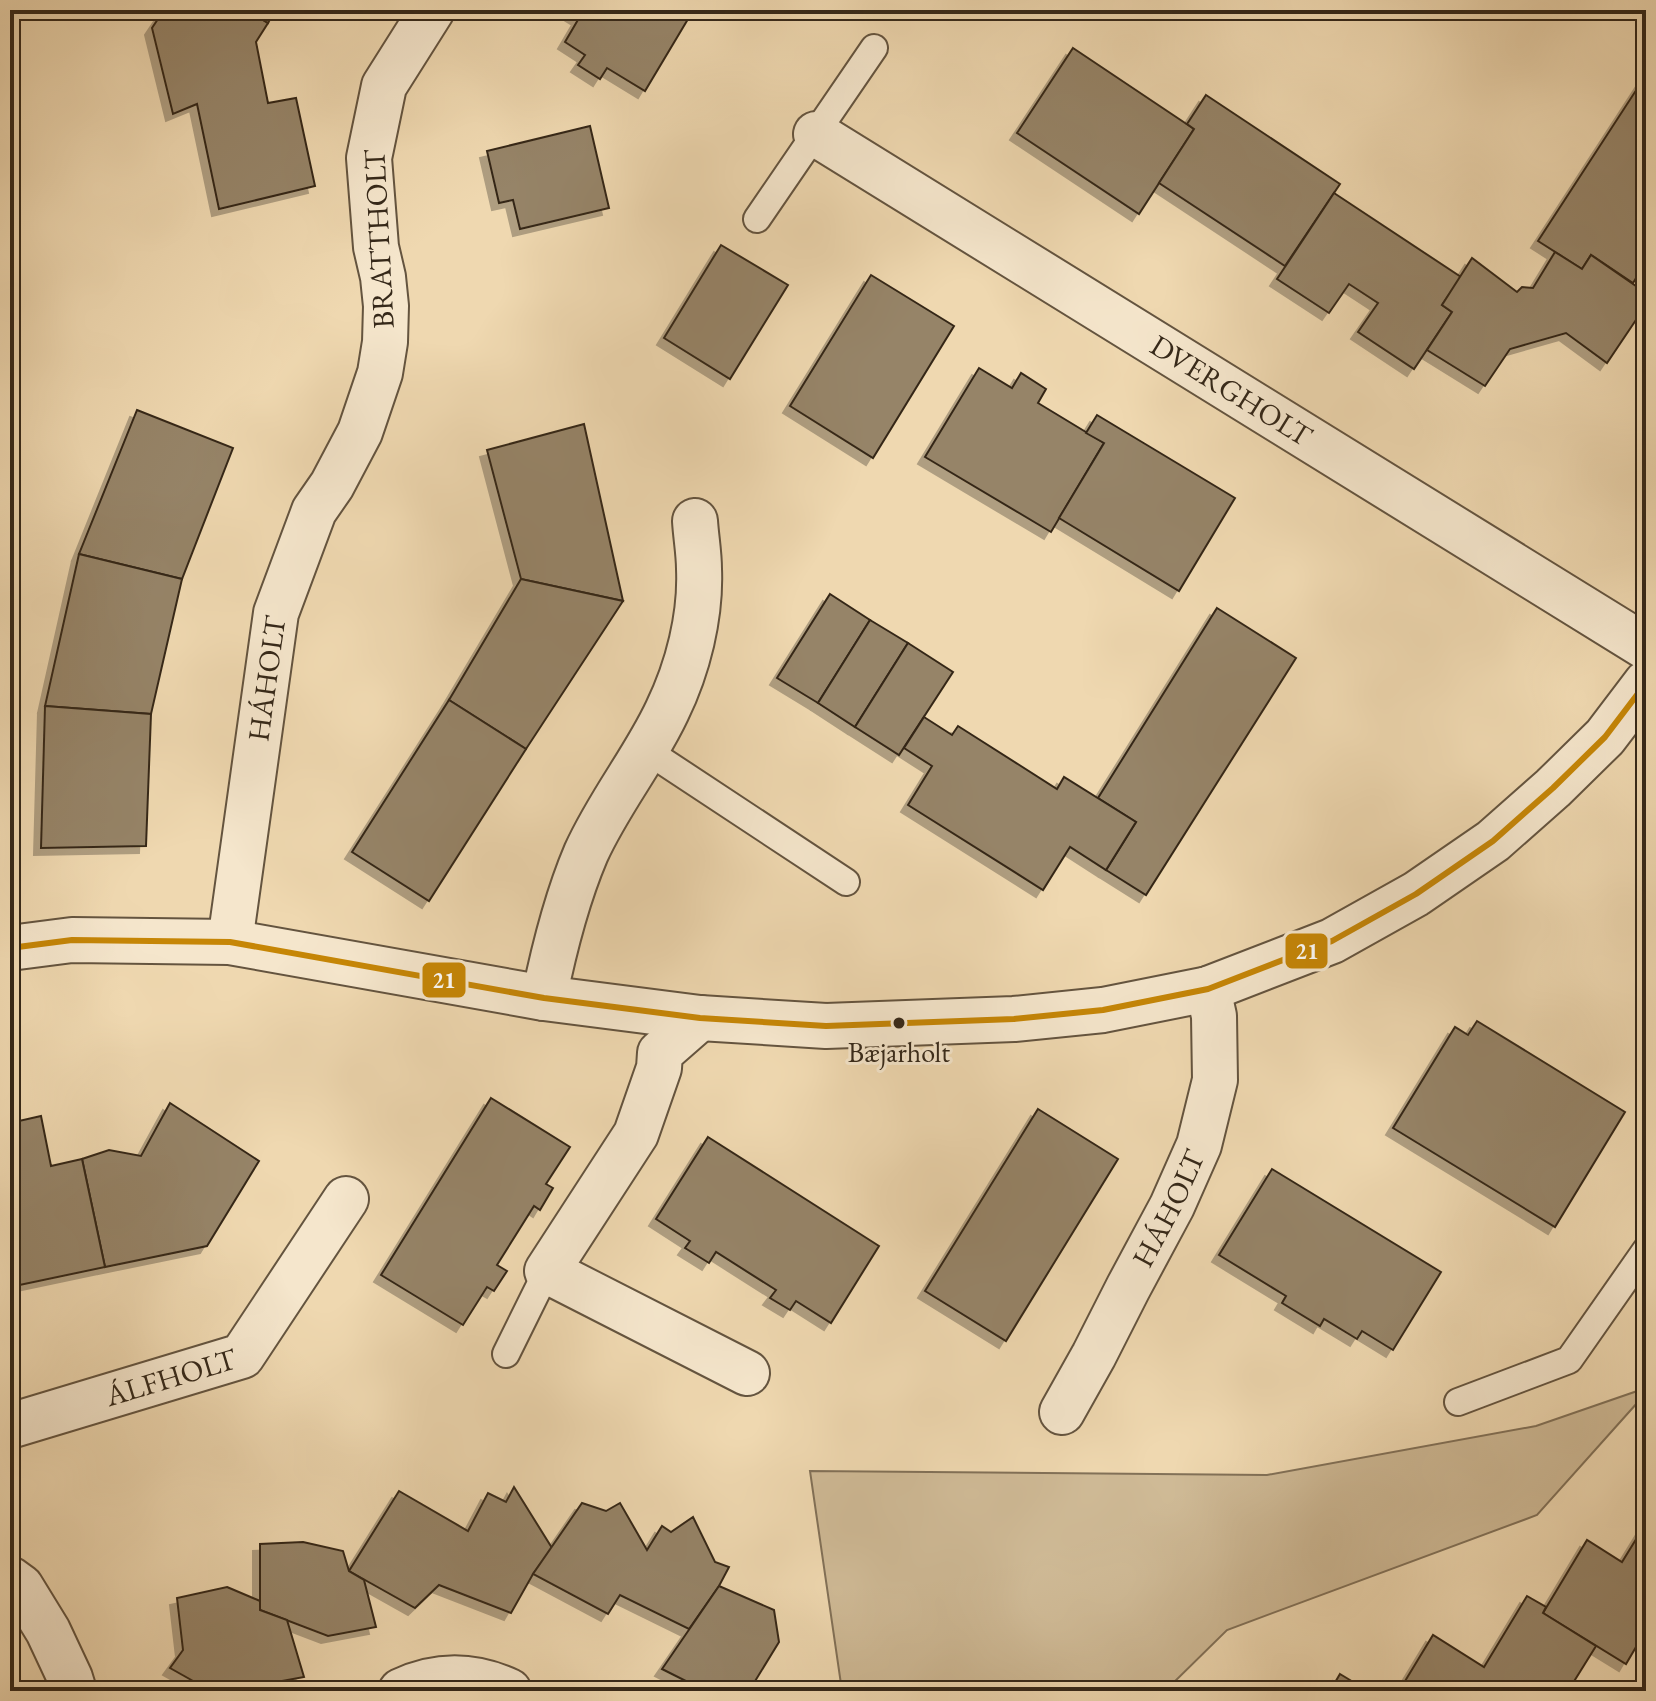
<svg xmlns="http://www.w3.org/2000/svg" width="1656" height="1701" font-family="'EB Garamond',serif">
  <style>
    .green { fill: #cfba96; stroke: #827158; stroke-width: 2 }
    .building { fill: #968468; stroke: #352819; stroke-width: 2; filter: url(#shadow) }
    .lines { fill: none; stroke-linecap: round; stroke-linejoin: round }
    .lane-casing { stroke: #64543f; stroke-width: 30 }
    .street-casing { stroke: #64543f; stroke-width: 48 }
    .lane { stroke: #f5e6cc; stroke-width: 26 }
    .street { stroke: #f5e6cc; stroke-width: 44 }
    .bus-1-casing { stroke: #f5e6cc; stroke-width: 12 }
    .bus-1 { stroke: #c68606; stroke-width: 6 }
    .bus-dot { fill: #352819; stroke: #f5e6cc; stroke-width: 3 }
    .labels { text-anchor: middle; stroke-width: 6; stroke-linejoin: round; paint-order: stroke }
    .bus-label { font-size: 28px; fill: #352819; stroke: #f5e6cc }
    .street-label { font-size: 30px; fill: #352819; stroke: #f5e6cc }
    .line-badge { stroke: #f5e6cc; stroke-width: 3 }
    .badge-label { font-size: 22px; text-anchor: middle; font-weight: bold; fill: #fff }
  </style>
  <defs>
    <filter id="shadow"><feDropShadow dx="-7" dy="7" stdDeviation="0" flood-color="#0004"/></filter>
  </defs>
  <rect width="100%" height="100%" fill="#efd8b0"/>
  <filter id="stains"><feTurbulence type="fractalNoise" baseFrequency=".0025" numOctaves="4"/><feColorMatrix values="0 0 0 0 .2 0 0 0 0 .09 0 0 0 0 .02 0 0 0 .5 -.17"/></filter>
  <radialGradient id="worn" r=".72"><stop offset=".6" stop-color="#630" stop-opacity="0"/><stop offset="1" stop-color="#630" stop-opacity=".3"/></radialGradient>
  <polygon class="green" points="1646,1388 1646,1393 1537,1515 1227,1630 1165,1691 842,1691 810,1471 1267,1475 1536,1426"/>
  <g class="building">
    <polygon points="164,10 247,10 268,23 256,42 268,103 296,98 315,186 219,209 197,104 173,114 152,28"/>
    <polygon points="247,10 275,10 268,23"/>
    <polygon points="566,10 685,10 691,14 645,91 607,68 600,79 578,65 585,55 565,42 579,18"/>
    <polygon points="1073,48 1194,129 1139,214 1017,133"/>
    <polygon points="1646,75 1646,262 1633,283 1591,255 1582,269 1538,241"/>
    <polygon points="1206,95 1340,184 1285,266 1159,183 1194,129 1187,124"/>
    <polygon points="590,126 609,208 520,229 513,200 499,203 487,151"/>
    <polygon points="1334,193 1461,277 1442,305 1452,312 1414,369 1358,332 1378,303 1349,284 1329,313 1277,279"/>
    <polygon points="721,245 788,285 730,379 664,338"/>
    <polygon points="1555,252 1582,269 1591,255 1646,293 1646,305 1607,363 1566,333 1510,349 1485,386 1427,350 1452,312 1442,305 1472,258 1517,292 1522,287 1533,288"/>
    <polygon points="871,275 954,326 873,458 790,406"/>
    <polygon points="979,368 1012,388 1021,373 1046,389 1038,403 1104,443 1051,532 925,457"/>
    <polygon points="137,410 233,448 182,579 79,554"/>
    <polygon points="1097,415 1235,498 1179,591 1059,518 1104,443 1086,433"/>
    <polygon points="584,424 623,601 521,579 487,450"/>
    <polygon points="79,554 182,579 151,714 45,706"/>
    <polygon points="521,579 623,601 526,749 449,700"/>
    <polygon points="830,594 870,620 818,703 777,678"/>
    <polygon points="1217,608 1296,658 1146,895 1106,870 1136,822 1098,798"/>
    <polygon points="870,620 908,643 855,727 818,703"/>
    <polygon points="908,643 953,672 899,755 855,727"/>
    <polygon points="449,700 526,749 429,901 352,852"/>
    <polygon points="45,706 151,714 146,846 41,848"/>
    <polygon points="924,717 952,735 958,726 1057,789 1064,777 1136,822 1106,870 1070,847 1043,890 908,805 932,766 904,748"/>
    <polygon points="1477,1021 1625,1112 1555,1227 1393,1128 1455,1027 1468,1035"/>
    <polygon points="491,1098 570,1147 546,1184 553,1188 540,1210 534,1206 497,1265 507,1271 494,1291 487,1287 463,1325 381,1275"/>
    <polygon points="170,1103 259,1161 207,1246 105,1267 82,1159 109,1150 141,1156"/>
    <polygon points="1038,1109 1118,1159 1006,1341 925,1291"/>
    <polygon points="41,1116 51,1166 82,1159 105,1267 10,1287 10,1123"/>
    <polygon points="708,1137 879,1246 831,1323 796,1301 790,1310 770,1298 776,1290 716,1252 709,1263 685,1248 690,1241 656,1219"/>
    <polygon points="1272,1169 1441,1272 1393,1350 1362,1331 1357,1339 1324,1319 1320,1326 1282,1303 1286,1296 1219,1255"/>
    <polygon points="514,1487 552,1548 533,1574 511,1613 439,1585 415,1608 349,1571 399,1491 468,1531 488,1493 506,1502"/>
    <polygon points="582,1503 606,1511 620,1503 647,1550 662,1526 671,1532 693,1517 715,1562 729,1567 719,1586 689,1629 620,1595 608,1614 533,1574"/>
    <polygon points="1646,1523 1646,1630 1626,1664 1543,1613 1587,1540 1622,1562"/>
    <polygon points="303,1542 343,1551 349,1571 364,1580 376,1627 328,1636 260,1610 260,1544"/>
    <polygon points="719,1586 774,1610 779,1642 749,1691 690,1691 692,1684 662,1669"/>
    <polygon points="227,1587 260,1601 260,1610 287,1620 304,1677 255,1686 252,1691 211,1691 170,1668 183,1650 177,1598"/>
    <polygon points="1527,1596 1546,1607 1543,1613 1596,1646 1568,1691 1512,1691 1501,1685 1497,1691 1399,1691 1433,1635 1484,1667"/>
    <polygon points="1340,1674 1368,1691 1330,1691"/>
  </g>
  <g class="lines">
    <defs>
      <g id="lane">
        <polyline points="757,219 874,48"/>
        <polyline points="646,750 846,882"/>
        <polyline points="506,1354 547,1271"/>
        <polyline points="1458,1402 1569,1360 1646,1250"/>
      </g>
      <g id="street">
        <path id="s1" d="M 816,134 L 1646,647"/>
        <path id="s2" d="M 230,942 L 276,613 L 314,511 L 332,485 L 360,432 L 380,373 L 385,342 L 386,306 L 383,277 L 376,247 L 369,158 L 384,86 L 432,10"/>
        <polyline points="10,948 72,940 230,942 544,998 700,1018 826,1026 1014,1019 1103,1010 1208,989 1332,941 1416,894 1493,841 1553,788 1605,737 1646,683"/>
        <path d="M 544,998 C 554,949 566,900 586,853 C 609,802 644,760 667,711 C 688,668 701,616 699,569 C 699,553 696,537 695,521"/>
        <polyline points="700,1018 660,1053 659,1068 636,1134 547,1271 747,1373"/>
        <path id="s3" d="M 1062,1412 L 1094,1355 L 1128,1288 L 1172,1206 L 1199,1145 L 1215,1080 L 1214,1016 L 1208,989"/>
        <path id="s4" d="M 10,1426 L 242,1356 L 346,1199"/>
        <polyline points="10,1579 21,1587 48,1631 70,1678 74,1691"/>
        <path d="M 401,1691 C 437,1674 472,1674 509,1691"/>
      </g>
    </defs>
    <use href="#lane" class="lane-casing"/>
    <use href="#street" class="street-casing"/>
    <use href="#lane" class="lane"/>
    <use href="#street" class="street"/>
    <defs>
      <polyline id="bus-1" points="10,948 72,940 230,942 544,998 700,1018 826,1026 1014,1019 1103,1010 1208,989 1332,941 1416,894 1493,841 1553,788 1605,737 1646,683"/>
    </defs>
    <use href="#bus-1" class="bus-1-casing"/>
    <use href="#bus-1" class="bus-1"/>
  </g>
  <circle class="bus-dot" cx="899" cy="1023" r="7"/>
  <g class="labels">
    <g class="bus-label">
      <text x="899" y="1062">Bæjarholt</text>
    </g>
    <g class="street-label">
      <text transform="translate(379 239) rotate(-93)" y="10">BRATTHOLT</text>
      <text dy="10" stroke="none"><textPath href="#s1" startOffset="488">DVERGHOLT</textPath></text>
      <text dy="10" stroke="none"><textPath href="#s2" startOffset="266">HÁHOLT</textPath></text>
      <text dy="10" stroke="none"><textPath href="#s3" startOffset="230">HÁHOLT</textPath></text>
      <text dy="10" stroke="none"><textPath href="#s4" startOffset="168">ÁLFHOLT</textPath></text>
    </g>
  </g>
  <g class="line-badge">
    <rect x="1284" y="932" width="45" height="38" rx="8" fill="#c68606"/>
    <rect x="421" y="961" width="46" height="38" rx="8" fill="#c68606"/>
  </g>
  <g class="badge-label">
    <text x="1307" y="959">21</text>
    <text x="444" y="988">21</text>
  </g>
  <rect width="1656" height="1701" fill="none" stroke="#efd8b0" stroke-width="40"/>
  <rect x="12" y="12" width="1632" height="1677" fill="none" stroke="#352819" stroke-width="4"/>
  <rect x="20" y="20" width="1616" height="1661" fill="none" stroke="#352819" stroke-width="2"/>
  <rect width="100%" height="100%" filter="url(#stains)"/>
  <rect width="100%" height="100%" fill="url(#worn)"/>
</svg>
